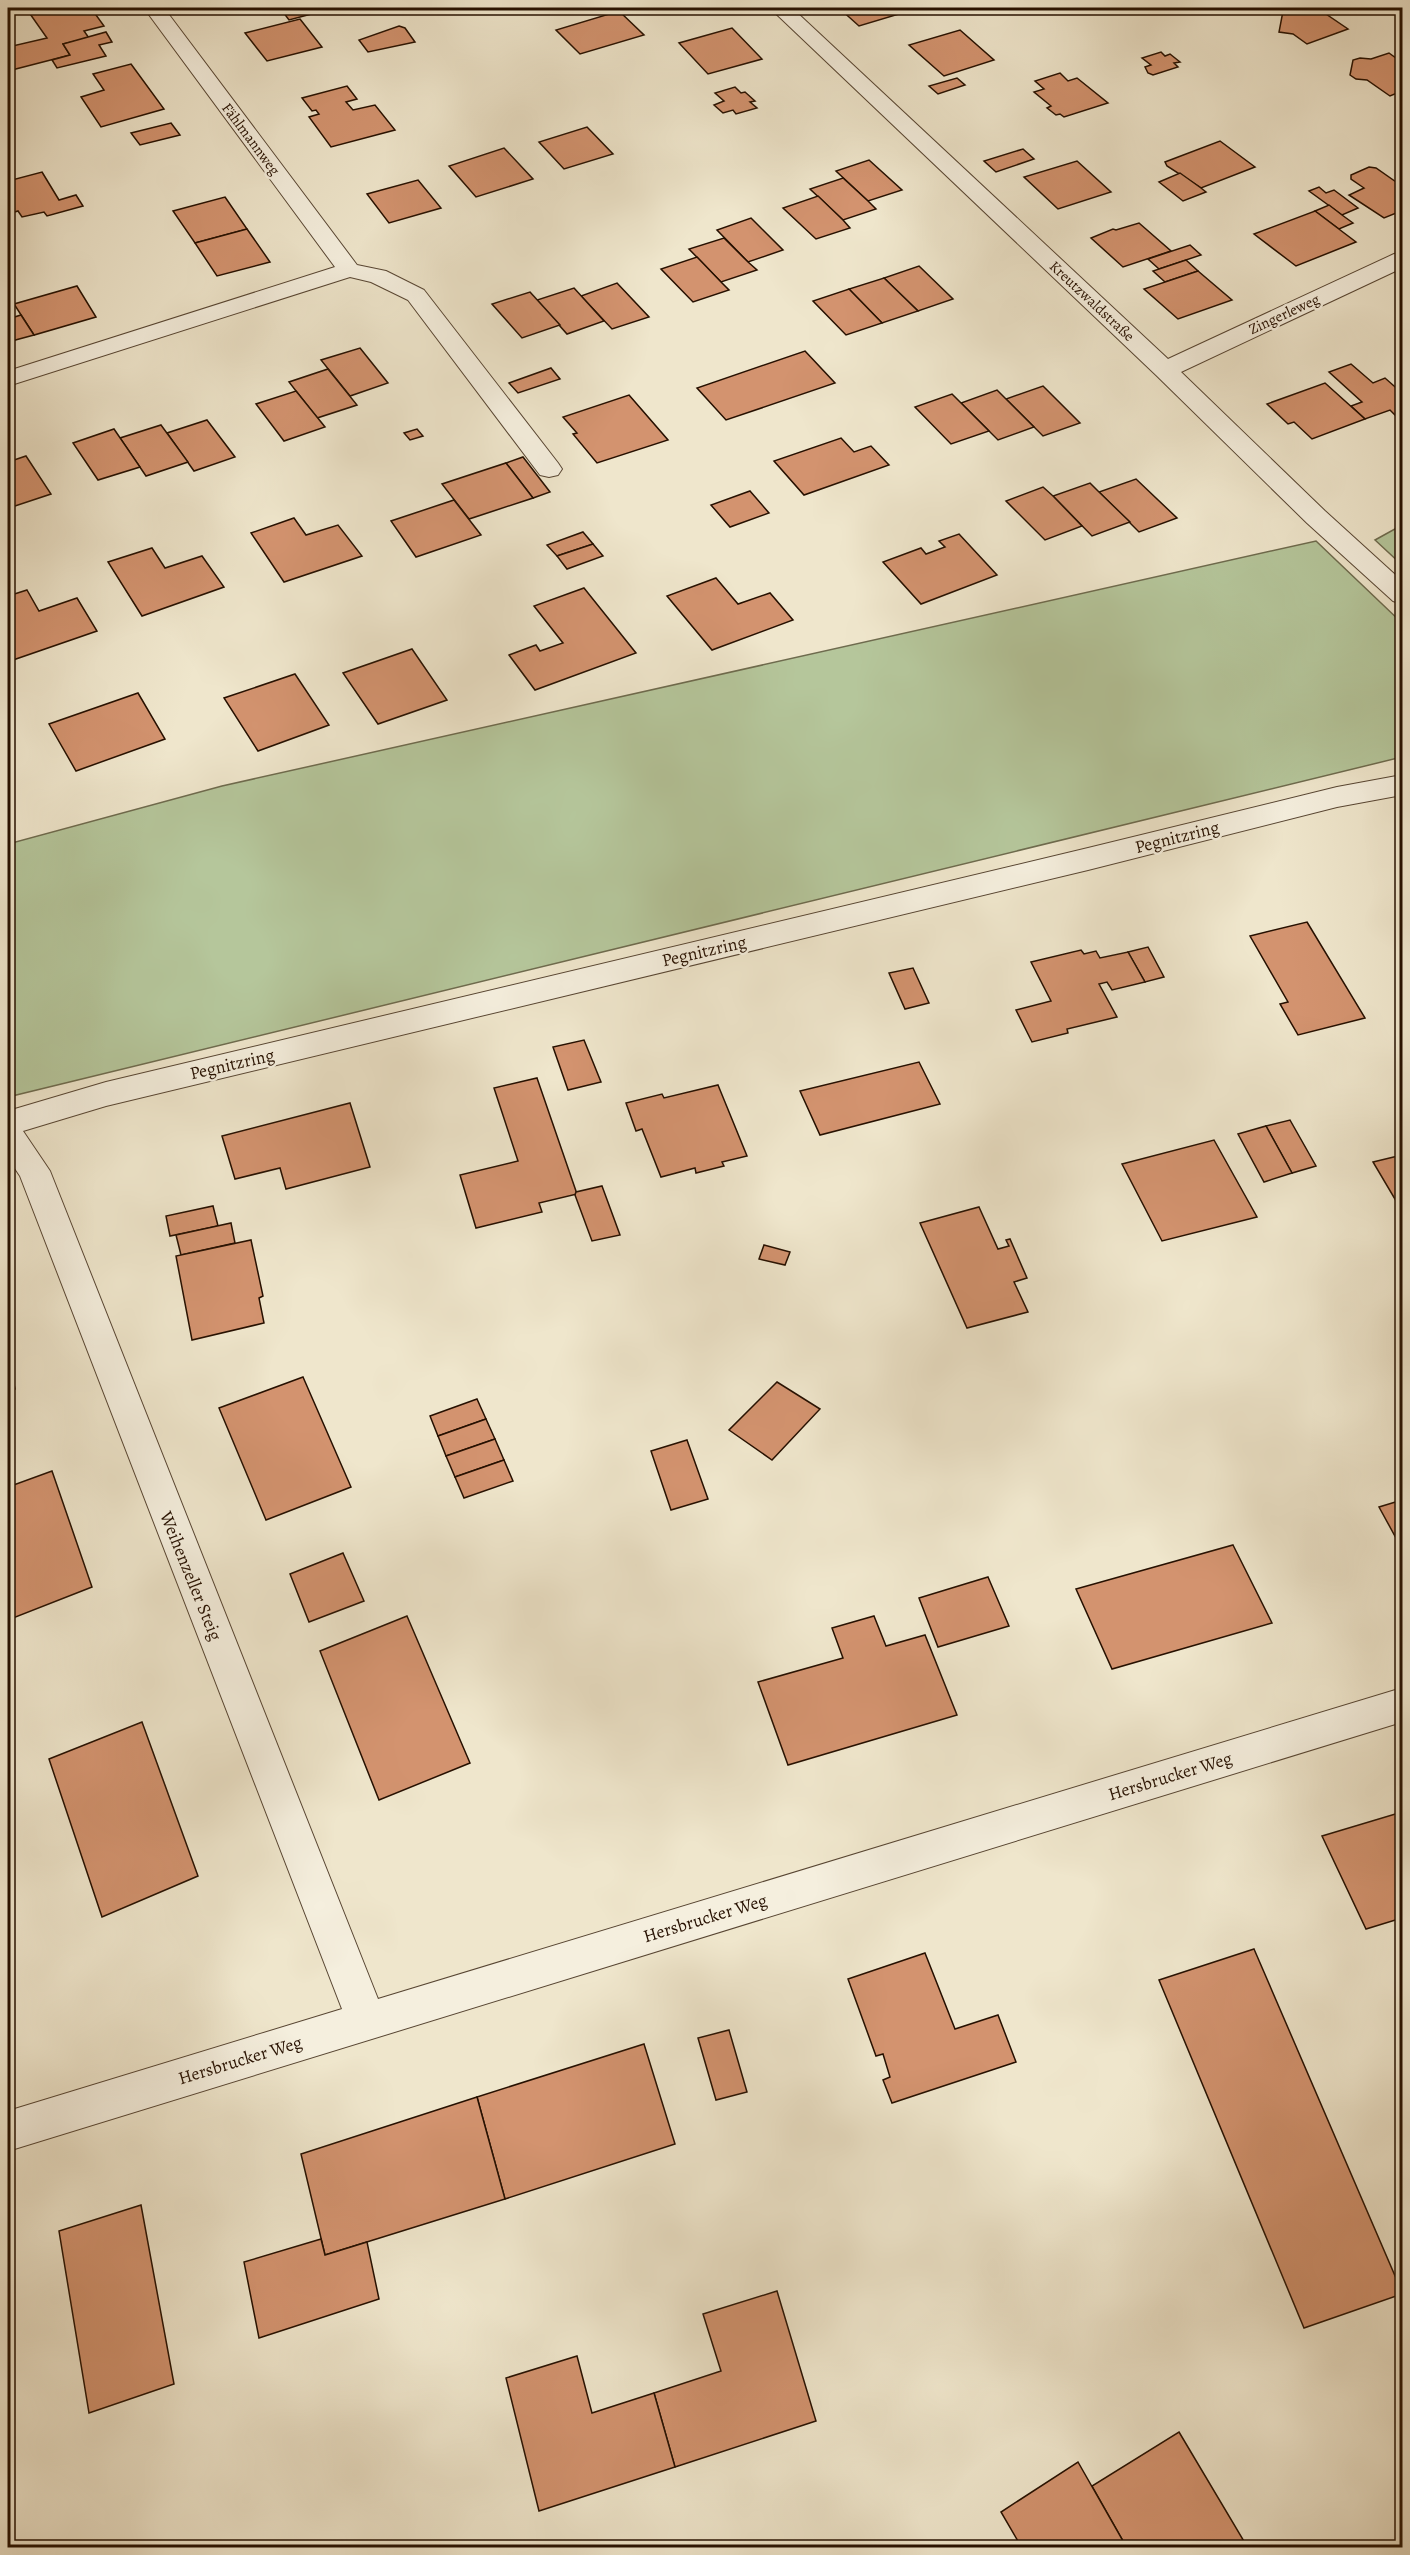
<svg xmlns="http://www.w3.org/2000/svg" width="1410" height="2555" font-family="Alegreya,serif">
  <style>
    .green { fill: #b5c69b; stroke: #6e6b4e; stroke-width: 1.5 }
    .building { fill: #d3936f; stroke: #261000; stroke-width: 1.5 }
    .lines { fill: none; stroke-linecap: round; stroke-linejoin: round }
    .minor-casing { stroke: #584633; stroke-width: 2 }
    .minor { fill: #f5efde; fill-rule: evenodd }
    .labels { text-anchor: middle; stroke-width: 5; stroke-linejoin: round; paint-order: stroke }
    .far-street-label { font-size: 15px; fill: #261000; stroke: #f5efde }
    .street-label { font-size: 18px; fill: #261000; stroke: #f5efde }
  </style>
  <rect width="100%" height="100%" fill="#efe6cc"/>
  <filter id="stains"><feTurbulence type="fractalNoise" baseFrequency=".00333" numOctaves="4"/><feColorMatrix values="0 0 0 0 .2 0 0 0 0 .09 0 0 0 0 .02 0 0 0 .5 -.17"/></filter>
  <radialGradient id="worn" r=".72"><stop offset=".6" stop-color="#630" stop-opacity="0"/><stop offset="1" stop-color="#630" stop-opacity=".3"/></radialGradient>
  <g class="green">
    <polygon points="1402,525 1402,565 1375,540"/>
    <polygon points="1316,541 1402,623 1402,757 8,1097 8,844 222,786"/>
  </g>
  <g class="building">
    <polygon points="42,8 67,8 69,10 91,8 104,26 84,31 89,38 63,44 70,55 8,71 8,47 47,38 28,11"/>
    <polygon points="301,8 311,8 315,13 289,20 283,12"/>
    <polygon points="839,8 905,8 909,11 859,26"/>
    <polygon points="1312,8 1317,8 1348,29 1307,44 1293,34 1279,32 1283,11 1297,13"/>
    <polygon points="619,11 644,35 580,54 556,30"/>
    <polygon points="300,19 322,47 267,61 245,33"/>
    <polygon points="399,26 405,28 415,42 368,52 359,40"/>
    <polygon points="732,28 762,59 708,74 679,43"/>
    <polygon points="960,30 994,60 944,76 909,45"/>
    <polygon points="106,32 112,42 99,45 106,56 57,68 52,60 70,55 63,44"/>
    <polygon points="1161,52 1165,56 1170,54 1180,62 1174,63 1178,67 1153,75 1148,73 1145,67 1151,65 1142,58"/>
    <polygon points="1389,53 1396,58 1402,58 1402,91 1390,96 1367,80 1356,79 1350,75 1353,60 1360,58 1371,59"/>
    <polygon points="131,64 164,109 101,127 81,97 104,90 93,74"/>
    <polygon points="1060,73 1068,81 1077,78 1108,103 1064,117 1060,114 1056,115 1047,108 1051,106 1034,92 1044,89 1035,81"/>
    <polygon points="957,78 965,85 938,94 929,86"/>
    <polygon points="347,86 357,99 346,102 353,110 375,105 395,130 331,147 309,117 319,114 316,110 312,111 302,98"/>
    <polygon points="735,87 741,93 745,92 755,101 750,102 757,108 736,114 733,110 723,113 714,105 724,101 715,93"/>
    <polygon points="171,123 180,135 140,145 131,133"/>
    <polygon points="587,127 613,154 564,169 539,142"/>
    <polygon points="1220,141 1255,167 1201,188 1167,166 1165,162"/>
    <polygon points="504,148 533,179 476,197 449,166"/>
    <polygon points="1023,149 1034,159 996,172 984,161"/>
    <polygon points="869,160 902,190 868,201 836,171"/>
    <polygon points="1077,161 1111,192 1058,209 1024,177"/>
    <polygon points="1369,167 1376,168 1399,184 1402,183 1402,217 1396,213 1384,218 1349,195 1364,188 1351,179 1351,175"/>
    <polygon points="42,172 59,200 76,195 83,206 47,216 44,212 22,217 18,211 8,214 8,181"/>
    <polygon points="1180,173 1201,188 1206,192 1183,201 1159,182"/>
    <polygon points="843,178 868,201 876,209 843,220 810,189"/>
    <polygon points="418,180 441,208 389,223 367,194"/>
    <polygon points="1319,187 1326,193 1334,190 1358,208 1342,215 1309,191"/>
    <polygon points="818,196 843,220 850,228 816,239 783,208"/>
    <polygon points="225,197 247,229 195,243 173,211"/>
    <polygon points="1329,205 1342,215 1353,223 1339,229 1315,211"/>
    <polygon points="1315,211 1356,242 1296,266 1254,234"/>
    <polygon points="751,218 783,250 748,262 717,230"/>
    <polygon points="1139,223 1171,251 1123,267 1091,238 1113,229 1116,230"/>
    <polygon points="247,229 270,262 217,276 195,243"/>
    <polygon points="724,238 748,262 757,270 721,282 689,249"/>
    <polygon points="1190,245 1201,255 1159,269 1148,259"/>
    <polygon points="697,257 721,282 729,290 693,302 661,269"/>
    <polygon points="1186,260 1198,271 1165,282 1153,271"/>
    <polygon points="919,266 953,299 918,311 884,278"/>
    <polygon points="1198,271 1232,300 1178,319 1144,289"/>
    <polygon points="884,278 918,311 882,323 849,289"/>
    <polygon points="617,283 649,317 612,329 581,296"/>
    <polygon points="77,286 96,317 34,335 14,304"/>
    <polygon points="574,288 604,321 567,334 537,300"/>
    <polygon points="849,289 882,323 846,335 813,301"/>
    <polygon points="530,292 560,325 522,338 492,304"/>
    <polygon points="21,315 34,335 8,342 8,319"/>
    <polygon points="360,348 388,383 350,396 321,360"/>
    <polygon points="805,351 835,383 726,420 697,388"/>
    <polygon points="1351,364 1373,383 1385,378 1402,393 1402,419 1400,420 1390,410 1365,419 1351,406 1362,402 1329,372"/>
    <polygon points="551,368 560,379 518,393 509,383"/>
    <polygon points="328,369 357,405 317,418 289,382"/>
    <polygon points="1325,383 1365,419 1312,439 1294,422 1288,424 1267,404"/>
    <polygon points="1043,386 1080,423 1043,436 1006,399"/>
    <polygon points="997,390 1034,427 998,440 961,403"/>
    <polygon points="296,391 325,427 284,441 256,404"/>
    <polygon points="952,394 989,431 951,444 915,407"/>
    <polygon points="629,395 668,440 597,463 573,434 577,433 563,417"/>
    <polygon points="207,420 235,457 194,471 167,433"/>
    <polygon points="161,425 188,462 146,476 120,438"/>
    <polygon points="114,429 140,467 98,480 73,443"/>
    <polygon points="417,429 423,436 410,440 404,433"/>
    <polygon points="841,438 854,452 871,446 889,465 804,495 774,461"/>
    <polygon points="26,456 51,494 9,508 8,462"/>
    <polygon points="523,457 550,492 533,498 506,463"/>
    <polygon points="506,463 533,498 469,519 442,484"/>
    <polygon points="1136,479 1177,518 1139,532 1099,492"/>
    <polygon points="1090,483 1099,492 1130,522 1092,536 1053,496"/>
    <polygon points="1043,487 1053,496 1082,526 1045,540 1006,501"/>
    <polygon points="750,491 769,513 730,527 711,505"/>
    <polygon points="454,500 481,535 416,557 391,521"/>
    <polygon points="294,518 306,535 338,525 362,556 284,582 251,533"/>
    <polygon points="583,532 593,544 557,556 547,545"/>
    <polygon points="959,534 997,575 921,604 883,562 921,548 926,554 945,547 939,541"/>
    <polygon points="593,544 603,556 567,569 557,556"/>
    <polygon points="152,548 165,568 202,556 224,587 142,616 108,562"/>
    <polygon points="716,578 738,604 770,593 793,620 712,650 667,596"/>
    <polygon points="584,588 636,653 535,690 509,655 536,645 540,651 563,643 534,606"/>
    <polygon points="27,590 39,611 77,598 97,631 13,660 8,651 8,596"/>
    <polygon points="412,649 447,700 378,724 343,673"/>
    <polygon points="295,674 329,725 258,751 224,698"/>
    <polygon points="138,693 165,739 76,771 49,724"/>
    <polygon points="1307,922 1365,1018 1298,1035 1280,1004 1288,1002 1250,936"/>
    <polygon points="1148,947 1164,977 1145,982 1128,952"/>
    <polygon points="1081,950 1084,954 1096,951 1100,958 1128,952 1145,982 1112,990 1107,982 1099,984 1117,1017 1067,1029 1068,1033 1032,1042 1016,1010 1051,1001 1031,962"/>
    <polygon points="913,968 929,1003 905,1009 889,973"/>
    <polygon points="584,1040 601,1082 568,1090 553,1047"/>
    <polygon points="919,1062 940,1104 820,1135 800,1091"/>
    <polygon points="537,1078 577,1194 539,1203 542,1212 476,1228 460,1175 518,1161 494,1088"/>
    <polygon points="718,1085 747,1156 722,1162 724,1166 696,1173 695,1168 661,1177 642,1129 636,1131 626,1103 662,1094 664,1098"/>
    <polygon points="350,1103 370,1167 286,1189 280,1168 235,1179 222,1136"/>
    <polygon points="1290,1120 1316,1166 1292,1173 1266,1126"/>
    <polygon points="1266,1126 1292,1173 1264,1182 1238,1134"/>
    <polygon points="1214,1140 1257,1217 1162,1241 1122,1164"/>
    <polygon points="1402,1155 1402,1211 1373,1162"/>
    <polygon points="602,1186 620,1235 592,1241 575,1195 576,1192"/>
    <polygon points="213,1206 218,1226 170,1236 166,1216"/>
    <polygon points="979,1207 998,1249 1009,1246 1006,1240 1010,1239 1027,1278 1014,1282 1028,1312 967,1328 920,1223"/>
    <polygon points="231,1223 235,1243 181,1255 176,1235"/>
    <polygon points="251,1240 263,1296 259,1298 264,1323 192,1340 176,1256"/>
    <polygon points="764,1245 790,1252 785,1265 759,1259"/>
    <polygon points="9,1360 15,1389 8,1391 8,1361"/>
    <polygon points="303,1377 351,1487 266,1520 219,1408"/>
    <polygon points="777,1382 820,1409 772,1460 729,1430"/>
    <polygon points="477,1399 486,1419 438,1436 430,1416"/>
    <polygon points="486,1419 495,1439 446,1456 438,1436"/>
    <polygon points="495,1439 504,1460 455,1477 446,1456"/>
    <polygon points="687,1440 708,1499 671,1510 651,1451"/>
    <polygon points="504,1460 513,1481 464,1498 455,1477"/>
    <polygon points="52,1471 92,1587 8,1620 8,1487"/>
    <polygon points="1402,1500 1402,1549 1379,1507"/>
    <polygon points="1233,1545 1272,1623 1112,1669 1076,1589"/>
    <polygon points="343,1553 364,1601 309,1622 290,1574"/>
    <polygon points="988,1577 1009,1626 938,1647 919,1598"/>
    <polygon points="407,1616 470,1763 379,1800 320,1651"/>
    <polygon points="874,1616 886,1646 925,1635 957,1715 788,1765 758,1682 843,1658 832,1628"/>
    <polygon points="142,1722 198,1876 102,1917 49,1759"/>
    <polygon points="1402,1812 1402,1918 1366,1929 1322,1836"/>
    <polygon points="1254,1949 1402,2292 1402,2294 1304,2328 1159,1980"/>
    <polygon points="925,1953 955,2029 998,2015 1016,2062 892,2103 883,2080 890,2077 883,2054 876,2056 848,1979"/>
    <polygon points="729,2030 747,2092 716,2100 698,2038"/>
    <polygon points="644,2044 675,2144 505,2199 477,2097"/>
    <polygon points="477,2097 505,2199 325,2255 301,2154"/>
    <polygon points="141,2205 174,2384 89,2413 59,2231"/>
    <polygon points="321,2239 325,2255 367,2242 379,2299 259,2338 244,2262"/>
    <polygon points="777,2291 816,2421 675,2467 654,2393 721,2371 703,2314"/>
    <polygon points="577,2356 592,2413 654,2393 675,2467 539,2511 506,2378"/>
    <polygon points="1179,2432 1248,2548 1127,2548 1092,2486"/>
    <polygon points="1078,2462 1127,2548 1022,2548 1001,2512"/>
    <polygon points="905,2542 906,2548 865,2548 877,2544 884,2547"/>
  </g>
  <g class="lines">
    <defs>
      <g id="minor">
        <polygon points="144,8 164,8 357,265 386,271 424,290 558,463 562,469 558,475 549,477 540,475 408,300 371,282 350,277 8,386 8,371 335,267"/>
        <polygon points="770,8 792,8 1168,359 1394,254 1402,252 1402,268 1181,372 1325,511 1402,581 1402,604 1393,601 1307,523 1156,375"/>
        <polygon points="1402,775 1402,795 1337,807 1088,870 106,1106 23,1131 50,1171 378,1999 1402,1688 1402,1722 8,2151 8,2111 342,2009 20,1176 8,1158 8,1111 106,1082 1088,848 1337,787"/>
      </g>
    </defs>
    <use href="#minor" class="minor-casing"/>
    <use href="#minor" class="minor"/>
  </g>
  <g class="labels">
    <g class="far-street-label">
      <text transform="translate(251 139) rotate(53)" y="5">Fählmannweg</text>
      <text transform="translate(1092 301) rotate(43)" y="5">Kreutzwaldstraße</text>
      <text transform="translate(1284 314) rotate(-25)" y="5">Zingerleweg</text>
    </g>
    <g class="street-label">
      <text transform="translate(1177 837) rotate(-14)" y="6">Pegnitzring</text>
      <text transform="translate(704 951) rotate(-13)" y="6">Pegnitzring</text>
      <text transform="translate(232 1064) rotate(-13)" y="6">Pegnitzring</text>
      <text transform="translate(191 1576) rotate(68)" y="6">Weihenzeller Steig</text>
      <text transform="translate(1170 1776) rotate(-17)" y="6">Hersbrucker Weg</text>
      <text transform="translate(705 1918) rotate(-17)" y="6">Hersbrucker Weg</text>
      <text transform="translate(240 2060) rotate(-17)" y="6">Hersbrucker Weg</text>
    </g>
  </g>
  <rect width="1410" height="2555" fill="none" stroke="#efe6cc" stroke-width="30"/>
  <rect x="9" y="9" width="1392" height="2537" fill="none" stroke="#261000" stroke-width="3"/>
  <rect x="15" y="15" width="1380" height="2525" fill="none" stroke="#261000" stroke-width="1.5"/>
  <rect width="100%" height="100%" filter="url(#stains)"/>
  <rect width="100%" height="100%" fill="url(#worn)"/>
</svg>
